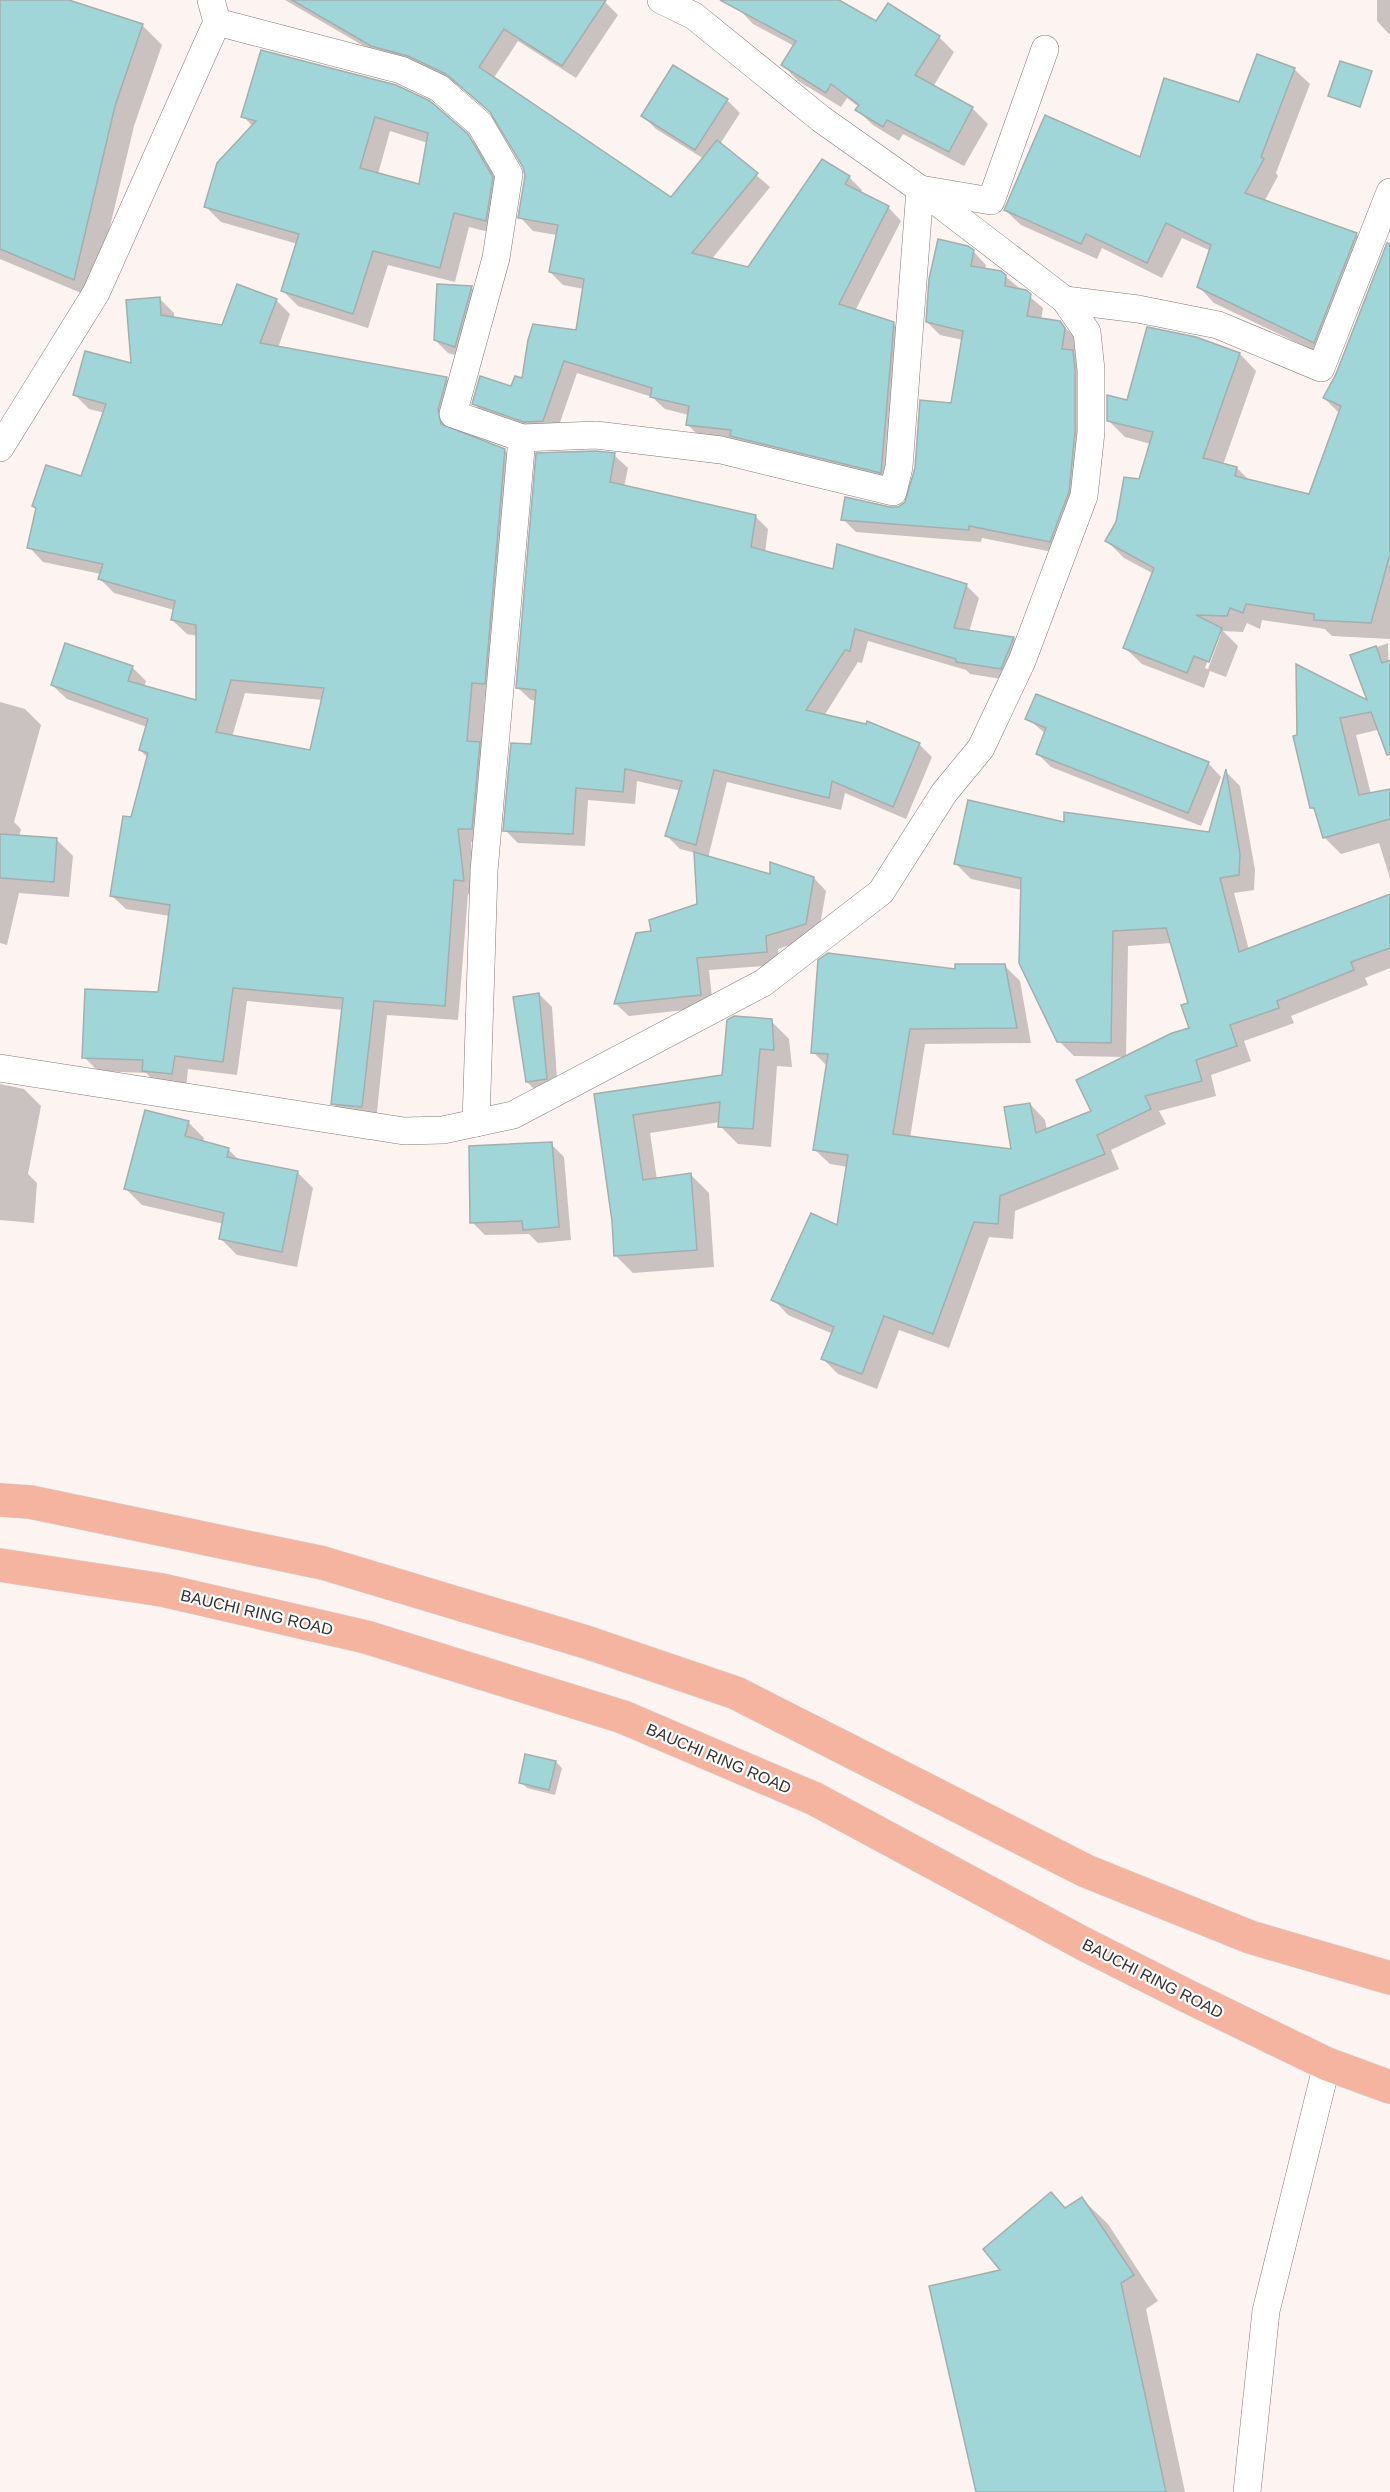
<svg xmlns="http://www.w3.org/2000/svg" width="1390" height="2492" font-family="Arial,sans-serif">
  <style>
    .shadow { fill: #0003; fill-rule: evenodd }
    .building { fill: #a0d6d8; stroke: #a3aeae; stroke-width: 1.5; fill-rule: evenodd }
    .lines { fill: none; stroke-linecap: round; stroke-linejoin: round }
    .street-casing { stroke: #837a77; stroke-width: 28 }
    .primary-casing { stroke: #d3d2d1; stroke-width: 34 }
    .street { stroke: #fff; stroke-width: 27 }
    .primary { stroke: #f5b4a0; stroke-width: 33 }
    .labels { text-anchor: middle; stroke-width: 4.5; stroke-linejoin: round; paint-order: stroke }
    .street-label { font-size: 16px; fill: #353130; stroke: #fff }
  </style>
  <rect width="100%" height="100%" fill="#fdf3f0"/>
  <g class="shadow">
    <polygon points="0,0 64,0 142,25 162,45 134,126 93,298 0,259"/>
    <polygon points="285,0 605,2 618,15 576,78 518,41 493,79 672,199 704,159 656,129 643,116 727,100 740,113 720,144 770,187 711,260 749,269 849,177 862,190 860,193 888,207 901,221 855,311 893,323 907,337 894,485 701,438 688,425 689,415 665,409 652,397 577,373 556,434 487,417 474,404 512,388 577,331 584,289 563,285 550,272 557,235 533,231 520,217 526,176 524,166 494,115 461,87 422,68 386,59"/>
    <polygon points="743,0 840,0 877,23 939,37 954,52 933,87 972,108 988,124 964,166 903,134 899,141 873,125 857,110 859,107 847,98 841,107 798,81 783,65 794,46 753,24 738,8"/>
    <polygon points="1377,0 1390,0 1390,35 1377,21"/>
    <path d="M 262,52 L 467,135 L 483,151 L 507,193 L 501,235 L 469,227 L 455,282 L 388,265 L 368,328 L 298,306 L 282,290 L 298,244 L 221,222 L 206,207 L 253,127 L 243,116 ZM 390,131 L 428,143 L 421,186 L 378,174 Z"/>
    <polygon points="1294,69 1310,84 1276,173 1278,176 1264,202 1356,234 1372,249 1329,358 1214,303 1199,287 1211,251 1182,238 1162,278 1102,248 1097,259 1021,225 1005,210 1140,159 1240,103"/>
    <path d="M 1390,241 L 1390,639 L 1332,636 L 1325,629 L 1262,620 L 1260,629 L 1247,623 L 1243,632 L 1223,631 L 1238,646 L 1226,677 L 1210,671 L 1204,688 L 1142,664 L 1125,648 L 1154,574 L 1124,558 L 1107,541 L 1140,481 L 1151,444 L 1125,437 L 1108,420 L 1195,338 L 1240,354 L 1256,371 L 1223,465 L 1237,468 L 1250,481 L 1310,496 L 1340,414 L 1324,398 L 1337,374 ZM 1218,634 L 1221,634 L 1208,669 L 1205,668 Z"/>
    <polygon points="973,251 986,265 985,270 1005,276 1043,308 1041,320 1059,322 1073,335 1077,342 1075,355 1085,365 1088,445 1063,554 982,538 981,542 856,532 843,519 899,508 909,497 952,405 963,340 940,335 927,322"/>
    <polygon points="471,287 484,300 468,359 448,353 435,340"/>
    <path d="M 159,298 L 174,313 L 174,318 L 223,326 L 276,300 L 290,314 L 278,348 L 446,378 L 460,392 L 452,430 L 504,450 L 519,465 L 498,698 L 485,696 L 482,746 L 486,843 L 471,842 L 477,895 L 468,894 L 458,1020 L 387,1015 L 376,1121 L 347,1117 L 333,1103 L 344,1010 L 247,1001 L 237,1075 L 188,1069 L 186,1088 L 158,1084 L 146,1073 L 98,1071 L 84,1057 L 160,993 L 170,916 L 126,909 L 111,895 L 148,758 L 140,750 L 147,727 L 67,699 L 52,685 L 132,667 L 146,681 L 144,687 L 197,702 L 198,636 L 187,634 L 172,620 L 174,610 L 114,593 L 100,579 L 101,574 L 43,562 L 29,547 L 37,509 L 34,506 L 82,478 L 105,413 L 89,409 L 75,395 L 132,365 ZM 245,693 L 323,700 L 311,752 L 232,737 Z"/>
    <polygon points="614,455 628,468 624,487 755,516 768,529 765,553 834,571 966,585 979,598 969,632 1014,638 1026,651 1014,681 970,674 966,670 868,641 862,663 858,662 824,716 919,744 932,757 906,819 845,793 841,810 727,782 708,858 772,876 814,878 826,891 818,936 778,949 779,965 709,970 713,1007 629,1016 616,1004 637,935 652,933 698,905 696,853 680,849 667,836 681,791 637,781 635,804 588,800 585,846 518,843 505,830 532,746 537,701 531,700 517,687"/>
    <polygon points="1388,643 1390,727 1356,735 1371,794 1390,791 1390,878 1379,843 1341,854 1324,837 1317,813 1312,808 1295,737 1369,703 1352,656"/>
    <polygon points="0,702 25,709 41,725 14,822 21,829 19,837 57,840 73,856 69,897 19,893 7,945 0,943"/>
    <polygon points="1027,718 1208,763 1221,777 1201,826 1051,767 1038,754 1046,734"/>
    <path d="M 1226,772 L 1240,786 L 1255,870 L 1254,890 L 1234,893 L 1249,950 L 1390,901 L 1390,968 L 1365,978 L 1368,985 L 1291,1016 L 1294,1023 L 1244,1041 L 1251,1061 L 1211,1075 L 1216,1096 L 1159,1111 L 1166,1124 L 1111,1150 L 1119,1169 L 1015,1211 L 1013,1239 L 989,1237 L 949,1348 L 899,1330 L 877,1389 L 838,1374 L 823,1359 L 833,1334 L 788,1315 L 773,1299 L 838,1227 L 848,1167 L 830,1164 L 814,1149 L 828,1067 L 813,1052 L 956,971 L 1004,965 L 1020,981 L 1031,1043 L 925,1044 L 910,1138 L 1013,1150 L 1030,1104 L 1045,1120 L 1047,1130 L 1093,1111 L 1125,1057 L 1074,1056 L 1059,1041 L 1022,890 L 971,879 L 955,863 L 1065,823 L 1211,833 ZM 1172,943 L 1190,1004 L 1191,1030 L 1126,1057 L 1128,946 Z"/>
    <polygon points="539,994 552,1007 558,1093 540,1095 527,1082"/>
    <polygon points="771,1021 789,1039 792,1067 777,1066 771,1147 738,1144 720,1126 720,1122 650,1133 657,1180 691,1175 709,1193 714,1267 633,1273 615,1255 614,1221 595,1095 724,1076"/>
    <polygon points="0,1084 24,1089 41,1106 28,1174 37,1183 34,1223 0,1220"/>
    <polygon points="188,1122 204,1138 203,1142 229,1150 240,1161 297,1172 313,1188 297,1267 237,1255 221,1239 224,1224 142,1205 126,1189"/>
    <polygon points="551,1144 564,1157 571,1240 538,1243 529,1234 485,1235 472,1222"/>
    <polygon points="556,1762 562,1768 555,1795 527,1788 521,1782"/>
    <polygon points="1051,2194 1066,2209 1082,2199 1108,2224 1158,2301 1146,2309 1185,2492 977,2492 1003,2271"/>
  </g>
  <g class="building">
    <polygon points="0,0 69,0 143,24 115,106 74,280 0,249"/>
    <polygon points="292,0 606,0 562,66 504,29 479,67 671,197 717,140 758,173 692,253 748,267 822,159 850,176 845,184 889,206 839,304 894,322 881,473 730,436 731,430 686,425 689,406 650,397 652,388 564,361 543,421 524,422 472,404 480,376 511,386 515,376 522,378 528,340 533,324 576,330 584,279 549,272 558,225 518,218 525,176 523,167 490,112 446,74 408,56 371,46"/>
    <polygon points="720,0 839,0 876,21 888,3 940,36 915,75 973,107 949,152 887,120 883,127 855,110 859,105 831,84 826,93 781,65 796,41"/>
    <path d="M 261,50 L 396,85 L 430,101 L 468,134 L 493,177 L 486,221 L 454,213 L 440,268 L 373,251 L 353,314 L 281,291 L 299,234 L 204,207 L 217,163 L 256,121 L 241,117 ZM 375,117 L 428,133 L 419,184 L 360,168 Z"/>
    <polygon points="1257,54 1295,68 1261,157 1264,159 1245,193 1357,233 1314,343 1197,287 1211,245 1166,223 1147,263 1086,234 1081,244 1004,210 1045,115 1140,157 1164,78 1239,102"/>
    <polygon points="1340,61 1372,71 1360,107 1328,96"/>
    <polygon points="673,65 728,99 695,150 641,116"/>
    <polygon points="938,239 968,246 974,250 971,266 1001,271 1006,275 1005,286 1026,290 1031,294 1027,316 1060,321 1065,328 1062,349 1073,350 1075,371 1075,431 1069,492 1050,542 969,526 969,530 841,520 845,497 890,507 898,507 905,502 915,468 920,400 951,403 963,331 926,322 929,279"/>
    <polygon points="1387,243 1390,244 1390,554 1371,623 1314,620 1314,614 1246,604 1243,613 1230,608 1227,616 1196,615 1222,628 1209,662 1194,656 1187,673 1123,648 1154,568 1105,541 1116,522 1124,477 1139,479 1153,432 1107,421 1107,395 1127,400 1147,327 1196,337 1240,353 1203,458 1237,467 1235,476 1309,494 1341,406 1323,398 1336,374"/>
    <path d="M 237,284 L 277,299 L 260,343 L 447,377 L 438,410 L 441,424 L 505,449 L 485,684 L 472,683 L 467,741 L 480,742 L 472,829 L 458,829 L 464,881 L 454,880 L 445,1006 L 374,1001 L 362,1107 L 331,1104 L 343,998 L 233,988 L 223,1062 L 175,1056 L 172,1074 L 142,1071 L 143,1060 L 82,1058 L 85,989 L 158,992 L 170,905 L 110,896 L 123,816 L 131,817 L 148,753 L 139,750 L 148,719 L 51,685 L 65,643 L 133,666 L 128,681 L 196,700 L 196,625 L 171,620 L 175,601 L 98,579 L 103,564 L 27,548 L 36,508 L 32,506 L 46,465 L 81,476 L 106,404 L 73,395 L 85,351 L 131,363 L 126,300 L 160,297 L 161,315 L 222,325 ZM 231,680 L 324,688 L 310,750 L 216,732 Z"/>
    <polygon points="437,284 472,286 455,347 434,340"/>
    <polygon points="595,451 615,453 610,482 756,515 751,547 833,569 837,544 967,584 954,628 1014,637 1001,669 956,662 956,659 855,629 850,651 845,650 806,710 866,724 867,721 920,743 893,807 832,781 829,798 714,770 696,845 665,836 682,781 625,769 623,792 576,788 573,834 503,831 511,743 531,744 536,690 516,688 536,453"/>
    <polygon points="1376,646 1382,663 1390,660 1390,754 1387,755 1371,712 1340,718 1359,795 1390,789 1390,819 1323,838 1314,808 1310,808 1293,736 1297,735 1296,664 1367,700 1350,655"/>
    <polygon points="1036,694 1209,762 1188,813 1036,754 1046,728 1025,719"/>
    <polygon points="1226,769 1240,854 1239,875 1220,878 1239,952 1390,894 1390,948 1351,962 1354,970 1277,1001 1279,1008 1230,1025 1237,1046 1196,1060 1202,1081 1145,1096 1151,1109 1097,1135 1105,1154 1000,1196 998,1224 974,1222 933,1334 884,1316 862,1374 821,1359 834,1327 771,1300 811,1213 837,1225 848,1155 813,1150 828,1054 811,1053 818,960 828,953 955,969 955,964 1005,964 1017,1028 910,1029 893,1134 1011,1149 1004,1107 1030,1103 1036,1133 1091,1111 1076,1080 1172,1033 1189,1028 1181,1005 1188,1003 1166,928 1113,931 1111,1043 1057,1042 1019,963 1021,878 954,864 968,800 1064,822 1064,812 1209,832"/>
    <polygon points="0,834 57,838 54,882 0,878"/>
    <polygon points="694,852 770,874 770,862 814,877 806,924 766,936 767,952 697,958 701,995 614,1004 636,933 651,931 649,920 697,904"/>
    <polygon points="539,993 547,1079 526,1082 513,997"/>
    <polygon points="734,1016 772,1019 774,1050 760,1049 753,1129 718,1127 720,1102 633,1115 643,1180 691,1173 697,1250 614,1256 612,1221 594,1094 722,1075 727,1020"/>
    <polygon points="145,1110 189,1121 185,1136 229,1148 227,1157 298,1171 282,1252 219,1239 224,1213 124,1189"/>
    <polygon points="552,1142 559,1227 523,1230 522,1221 470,1223 469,1146"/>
    <polygon points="525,1754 556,1761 549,1790 519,1783"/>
    <polygon points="1051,2192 1065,2208 1082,2197 1134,2275 1121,2283 1166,2492 976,2492 929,2286 1000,2270 983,2249"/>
  </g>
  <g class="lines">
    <defs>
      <g id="street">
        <polyline points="217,22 401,70 439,88 480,124 509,174 496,258 453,414 522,438 596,435 721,450 893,492 899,467 920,189 991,201 1045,49"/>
        <polyline points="1065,300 1138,309 1218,325 1321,368 1390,192"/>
        <polyline points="0,448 96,293 217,22 211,0"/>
        <polyline points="0,1068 404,1131 443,1130 513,1115 763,983 881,892 944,793 981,748 1022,661 1084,496 1091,432 1091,370 1087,332 1065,300 920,189 821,119 694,16 661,0"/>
        <polyline points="476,1123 484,871 522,438"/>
        <polyline points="1247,2492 1266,2311 1327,2064"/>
      </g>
      <g id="primary">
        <polyline points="0,1500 30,1502 323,1563 586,1642 736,1693 1086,1871 1250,1937 1390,1978"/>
        <polyline points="0,1565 162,1590 366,1637 623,1717 815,1799 1084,1944 1189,1997 1327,2064 1390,2087"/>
      </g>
    </defs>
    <use href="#street" class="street-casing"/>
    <use href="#primary" class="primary-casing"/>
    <use href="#street" class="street"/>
    <use href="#primary" class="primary"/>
  </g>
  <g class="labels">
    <g class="street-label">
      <text transform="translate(257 1612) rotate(13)" y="6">BAUCHI RING ROAD</text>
      <text transform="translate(719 1758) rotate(23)" y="6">BAUCHI RING ROAD</text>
      <text transform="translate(1153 1978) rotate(27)" y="6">BAUCHI RING ROAD</text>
    </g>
  </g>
</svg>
